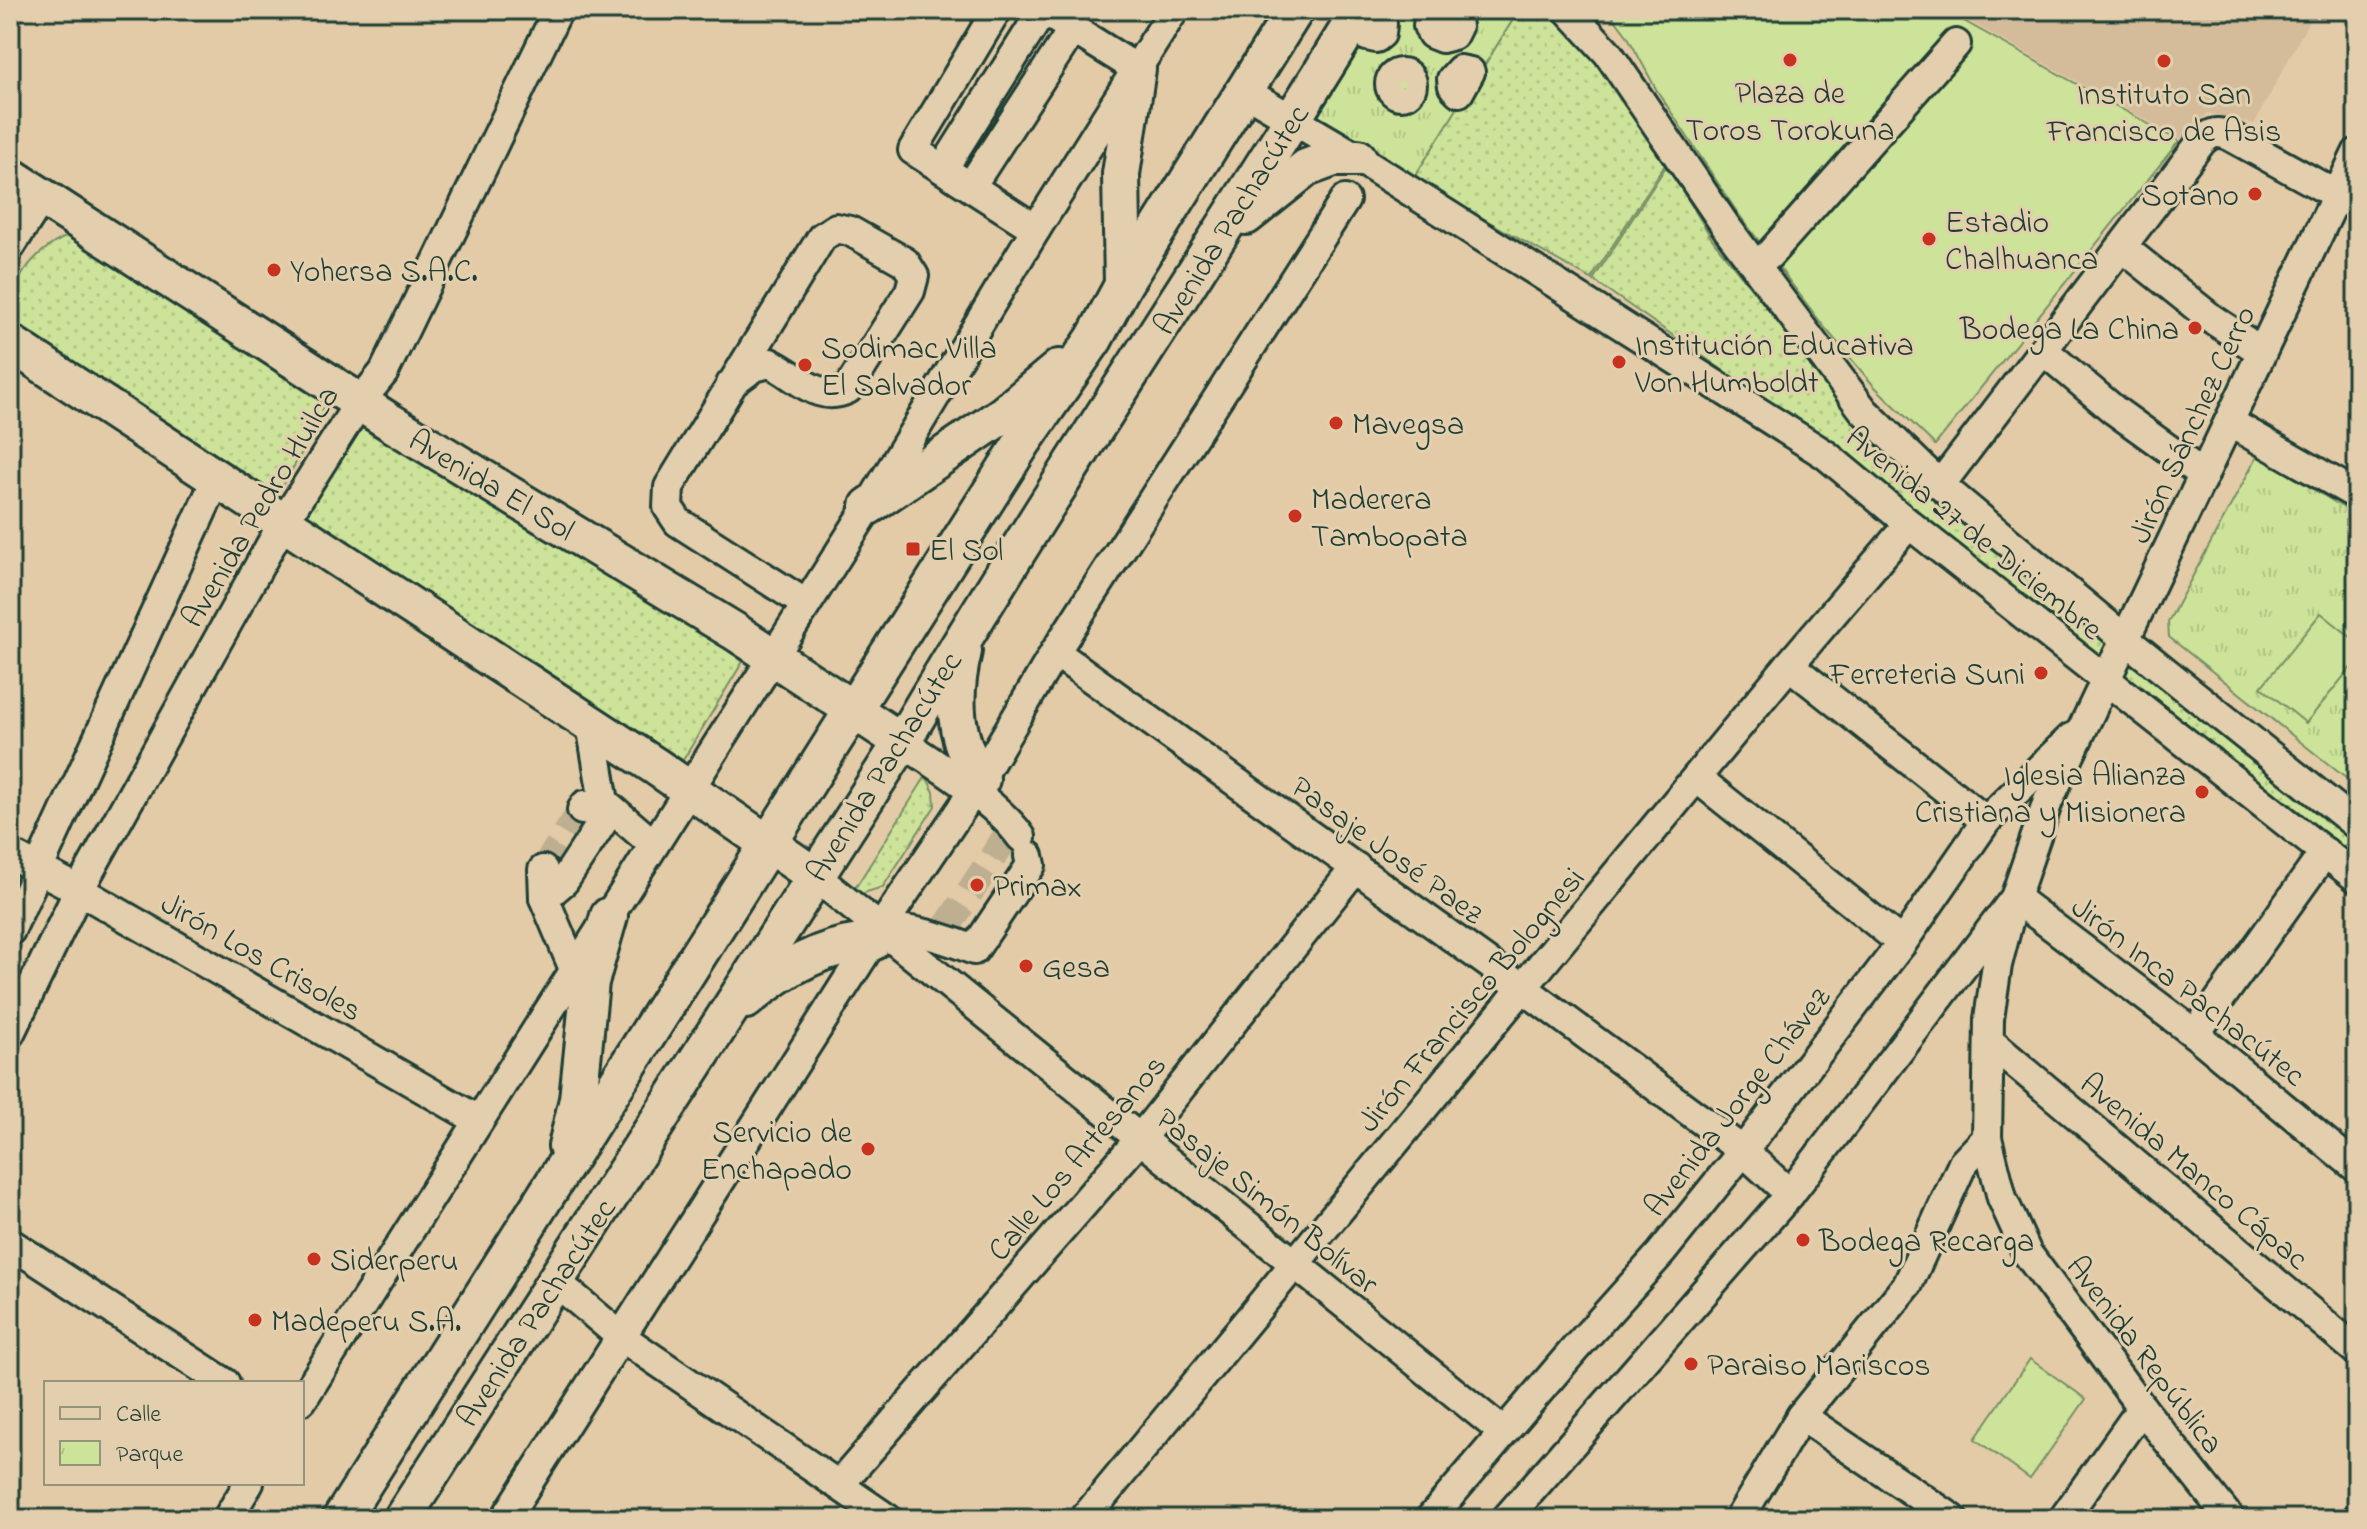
<svg xmlns="http://www.w3.org/2000/svg" width="2367" height="1529" font-family="'Indie Flower',sans-serif">
  <style>
    .built { fill: #d4bc9a }
    .grass { fill: url(#grass-dots); stroke: #769066; stroke-width: 2 }
    .park { fill: url(#park-tufts); stroke: #769066; stroke-width: 2 }
    .pitch { fill: #cde399; stroke: #769066; stroke-width: 2 }
    .lines { fill: none; stroke-linecap: round; stroke-linejoin: round }
    .minor-tunnel { stroke: #bdaf90; stroke-width: 28; stroke-dasharray: 28 14; stroke-linecap: butt }
    .minor-casing { stroke: #1f3d34; stroke-width: 34 }
    .major-casing { stroke: #1f3d34; stroke-width: 42 }
    .minor { stroke: #e3cfad; stroke-width: 28 }
    .major { stroke: #e3cfad; stroke-width: 36 }
    .poi-dot { fill: #c8321e; stroke: #e3cfad; stroke-width: 3 }
    .labels { text-anchor: middle; stroke-width: 6; stroke-linejoin: round; paint-order: stroke }
    .poi-label { font-size: 32px; fill: #1f3d34; stroke: #e3cfad; text-anchor: start }
    .street-label { font-size: 32px; fill: #1f3d34; stroke: #e3cfad }
  </style>
  <defs>
    <pattern id="grass-dots" width="8" height="8" patternUnits="userSpaceOnUse" patternTransform="scale(2)"><rect width="8" height="8" fill="#cde399"/><path d="M2 2h.1M6 6h.1" fill="none" stroke="#b0c484" stroke-width="1.8" stroke-linecap="round"/></pattern>
    <pattern id="park-tufts" width="24" height="20" patternUnits="userSpaceOnUse" patternTransform="scale(2)"><rect width="24" height="20" fill="#cde399"/><path d="M3 7l-1-3M5 7V3M7 7l1-3M15 17l-1-3M17 17v-4M19 17l1-3" fill="none" stroke="#b0c484"/></pattern>
  </defs>
  <rect width="100%" height="100%" fill="#e4cba7"/>
  <filter id="ink" filterUnits="userSpaceOnUse"><feTurbulence type="fractalNoise" baseFrequency=".0125" numOctaves="2"/><feDisplacementMap in="SourceGraphic" scale="16" xChannelSelector="R" yChannelSelector="G"/><feConvolveMatrix kernelMatrix="1 2 1 2 8 2 1 2 1" color-interpolation-filters="sRGB"/></filter>
  <g filter="url(#ink)">
    <polygon class="built" points="1949,10 2315,10 2254,124 2208,113 2180,139"/>
    <g class="grass">
      <polygon points="1519,10 1558,10 1572,23 1666,163 1591,279 1413,179"/>
      <polygon points="1667,165 1712,239 1852,415 2120,639 2103,671 1822,439 1593,280"/>
      <path d="M 77,233 L 320,388 L 323,415 L 281,489 L 263,494 L 14,332 C 1,286 36,245 77,233 Z"/>
      <polygon points="375,424 745,658 683,760 311,523 306,505 349,433"/>
      <polygon points="2129,652 2357,832 2357,870 2116,678"/>
      <polygon points="926,776 934,792 935,806 883,887 857,895 854,890"/>
    </g>
    <g class="park">
      <polygon points="1381,10 1519,10 1413,179 1313,117"/>
      <polygon points="2258,455 2357,516 2357,787 2169,637 2168,622"/>
    </g>
    <g class="pitch">
      <polygon points="1608,10 1944,10 2179,141 1935,445 1874,386 1825,328 1737,212 1656,89 1628,37"/>
      <polygon points="2321,613 2357,642 2357,660 2306,723 2261,687"/>
      <polygon points="2030,1359 2086,1399 2030,1479 1975,1439"/>
    </g>
    <g class="lines">
      <g class="minor-tunnel">
        <polyline points="543,870 582,810"/>
        <polyline points="946,928 1010,831"/>
      </g>
      <defs>
        <g id="minor">
          <polyline points="997,10 913,150 1036,229"/>
          <polyline points="1438,10 1429,17 1428,26 1432,34 1442,38 1453,35 1457,27 1456,18 1447,10"/>
          <polyline points="1568,10 1608,53 1727,228 1864,411 1940,485 2126,640 2357,825"/>
          <polyline points="1057,19 1137,69"/>
          <polygon points="1377,19 1382,24 1381,34 1376,38 1367,36"/>
          <polygon points="1460,70 1470,72 1459,92 1453,86 1452,79"/>
          <circle cx="1401" cy="84" r="11"/>
          <polyline points="1244,91 1358,158 1826,455 1909,524 2357,878"/>
          <polyline points="943,169 1043,10"/>
          <polyline points="971,186 1073,29"/>
          <polyline points="10,247 42,197"/>
          <polyline points="2122,247 2212,319 2262,352"/>
          <polyline points="1755,265 1769,255 1956,44"/>
          <polyline points="2043,350 2114,410 2204,475"/>
          <path d="M 731,384 L 754,367 L 770,363 C 797,375 817,404 848,389 L 910,291 L 914,276 L 905,262 L 850,231 L 836,228 L 822,237 L 669,487 L 668,507 L 678,522 L 806,604"/>
          <polyline points="2229,422 2357,495"/>
          <path d="M 1940,485 L 2202,141 C 2212,132 2217,131 2230,136 L 2357,206"/>
          <polyline points="1055,652 1523,988 1743,1151 1790,1194"/>
          <polyline points="1789,665 1986,821"/>
          <path d="M 902,742 C 937,765 997,803 1021,837"/>
          <polyline points="1697,778 1902,943"/>
          <polyline points="582,810 585,805 604,802 653,844"/>
          <polyline points="10,854 79,890 478,1120"/>
          <polyline points="543,870 544,898 574,969"/>
          <polyline points="815,876 1503,1432"/>
          <polyline points="544,898 564,881 604,820 604,802 591,724"/>
          <polyline points="2015,898 2195,1034 2357,1168"/>
          <polyline points="2010,914 1997,965 1989,1019 1987,1138 2002,1198 2027,1253 2142,1408 2230,1519"/>
          <path d="M 881,928 C 915,929 942,937 974,950 L 1031,865 L 1029,856"/>
          <polyline points="10,931 216,480"/>
          <polyline points="10,1033 79,890 283,523 359,403 384,372 558,10"/>
          <polyline points="2195,1034 2325,852"/>
          <polyline points="1989,1041 2357,1351"/>
          <polyline points="10,1243 225,1383"/>
          <polyline points="555,1281 620,1336 888,1519"/>
          <polyline points="302,1400 869,506 1036,229 1174,10"/>
          <polyline points="1801,1416 1953,1519"/>
          <polyline points="839,1485 1139,1140 1356,867"/>
          <polyline points="227,1519 249,1483"/>
          <polyline points="505,1519 881,928 972,793 1055,652 1345,200"/>
          <polyline points="1084,1519 1789,665 1909,524"/>
          <polyline points="1430,1519 1574,1350 1661,1253 1743,1151 1902,943 1986,821 2071,738"/>
          <polyline points="1506,1519 1790,1194 2015,898 2048,801 2357,153"/>
          <polyline points="1739,1519 1801,1416 1908,1284 1963,1163 1987,1138"/>
          <polyline points="2063,1519 2142,1408"/>
          <polyline points="2356,1519 2357,1518"/>
        </g>
        <g id="major">
          <polyline points="10,176 390,422 734,631 902,742"/>
          <polyline points="1246,216 1306,168 1333,158 1358,158"/>
          <polyline points="1123,285 1121,174 1137,69"/>
          <polyline points="10,343 655,766 815,876"/>
          <polyline points="869,506 1004,414 1059,368"/>
          <path d="M 963,651 C 952,697 953,739 981,779"/>
          <path d="M 746,1000 C 781,970 824,944 872,942"/>
          <polyline points="567,1146 578,1099 590,982 609,916"/>
          <polyline points="341,1519 1022,443 1094,339 1123,285 1295,10"/>
          <path d="M 402,1519 L 902,742 C 1047,493 1211,256 1360,10"/>
        </g>
      </defs>
      <use href="#minor" class="minor-casing"/>
      <use href="#major" class="major-casing"/>
      <use href="#minor" class="minor"/>
      <use href="#major" class="major"/>
    </g>
  </g>
  <g class="poi-dot">
    <circle cx="1790" cy="60" r="8"/>
    <circle cx="2164" cy="61" r="8"/>
    <circle cx="2255" cy="194" r="8"/>
    <circle cx="1929" cy="239" r="8"/>
    <circle cx="274" cy="270" r="8"/>
    <circle cx="2195" cy="328" r="8"/>
    <circle cx="1619" cy="362" r="8"/>
    <circle cx="805" cy="365" r="8"/>
    <circle cx="1336" cy="423" r="8"/>
    <circle cx="1295" cy="516" r="8"/>
    <rect x="905" y="541" width="16" height="16" rx="4"/>
    <circle cx="2041" cy="673" r="8"/>
    <circle cx="2202" cy="792" r="8"/>
    <circle cx="977" cy="885" r="8"/>
    <circle cx="1026" cy="966" r="8"/>
    <circle cx="868" cy="1149" r="8"/>
    <circle cx="1803" cy="1240" r="8"/>
    <circle cx="314" cy="1259" r="8"/>
    <circle cx="255" cy="1320" r="8"/>
    <circle cx="1691" cy="1364" r="8"/>
  </g>
  <g class="labels">
    <g class="poi-label">
      <text x="1790" y="103" text-anchor="middle">Plaza de<tspan x="1790" dy="37">Toros Torokuna</tspan></text>
      <text x="2164" y="104" text-anchor="middle">Instituto San<tspan x="2164" dy="37">Francisco de Asis</tspan></text>
      <text x="2239" y="205" text-anchor="end">Sotano</text>
      <text x="1945" y="232">Estadio<tspan x="1945" dy="37">Chalhuanca</tspan></text>
      <text x="290" y="281">Yohersa S.A.C.</text>
      <text x="2179" y="339" text-anchor="end">Bodega La China</text>
      <text x="1635" y="355">Institución Educativa<tspan x="1635" dy="37">Von Humboldt</tspan></text>
      <text x="821" y="358">Sodimac Villa<tspan x="821" dy="37">El Salvador</tspan></text>
      <text x="1352" y="434">Mavegsa</text>
      <text x="1311" y="509">Maderera<tspan x="1311" dy="37">Tambopata</tspan></text>
      <text x="929" y="560">El Sol</text>
      <text x="2025" y="684" text-anchor="end">Ferreteria Suni</text>
      <text x="2186" y="785" text-anchor="end">Iglesia Alianza<tspan x="2186" dy="37">Cristiana y Misionera</tspan></text>
      <text x="993" y="896">Primax</text>
      <text x="1042" y="977">Gesa</text>
      <text x="852" y="1142" text-anchor="end">Servicio de<tspan x="852" dy="37">Enchapado</tspan></text>
      <text x="1819" y="1251">Bodega Recarga</text>
      <text x="330" y="1270">Siderperu</text>
      <text x="271" y="1331">Madeperu S.A.</text>
      <text x="1707" y="1375">Paraiso Mariscos</text>
    </g>
    <g class="street-label">
      <text transform="translate(1230 219) rotate(-58)" y="11">Avenida Pachacútec</text>
      <text transform="translate(2191 424) rotate(-65)" y="11">Jirón Sánchez Cerro</text>
      <text transform="translate(492 484) rotate(31)" y="11">Avenida El Sol</text>
      <text transform="translate(259 506) rotate(-59)" y="11">Avenida Pedro Huilca</text>
      <text transform="translate(1975 532) rotate(39)" y="11">Avenida 27 de Diciembre</text>
      <text transform="translate(883 766) rotate(-58)" y="11">Avenida Pachacútec</text>
      <text transform="translate(1388 849) rotate(36)" y="11">Pasaje José Paez</text>
      <text transform="translate(262 956) rotate(30)" y="11">Jirón Los Crisoles</text>
      <text transform="translate(2189 990) rotate(38)" y="11">Jirón Inca Pachacútec</text>
      <text transform="translate(1470 999) rotate(-50)" y="11">Jirón Francisco Bolognesi</text>
      <text transform="translate(1736 1101) rotate(-52)" y="11">Avenida Jorge Chávez</text>
      <text transform="translate(1076 1157) rotate(-50)" y="11">Calle Los Artesanos</text>
      <text transform="translate(2195 1170) rotate(40)" y="11">Avenida Manco Cápac</text>
      <text transform="translate(1268 1200) rotate(39)" y="11">Pasaje Simón Bolívar</text>
      <text transform="translate(535 1312) rotate(-57)" y="11">Avenida Pachacútec</text>
      <text transform="translate(2146 1354) rotate(53)" y="11">Avenida República</text>
    </g>
  </g>
  <rect width="2367" height="1529" fill="none" stroke="#e3cfad" stroke-width="40"/>
  <rect x="20" y="20" width="2327" height="1489" fill="none" stroke="#1f3d34" stroke-width="3" filter="url(#ink)"/>
  <rect x="44" y="1381" width="260" height="104" fill="#e3cfad" stroke="#95957d" stroke-width="2"/>
  <rect x="60" y="1407" width="40" height="12" fill="#e3cfad" stroke="#95957d" stroke-width="2"/>
  <text x="116" y="1421" font-size="24" fill="#1f3d34">Calle</text>
  <rect x="60" y="1441" width="40" height="24" fill="url(#park-tufts)" stroke="#95957d" stroke-width="2"/>
  <text x="116" y="1461" font-size="24" fill="#1f3d34">Parque</text>
</svg>
